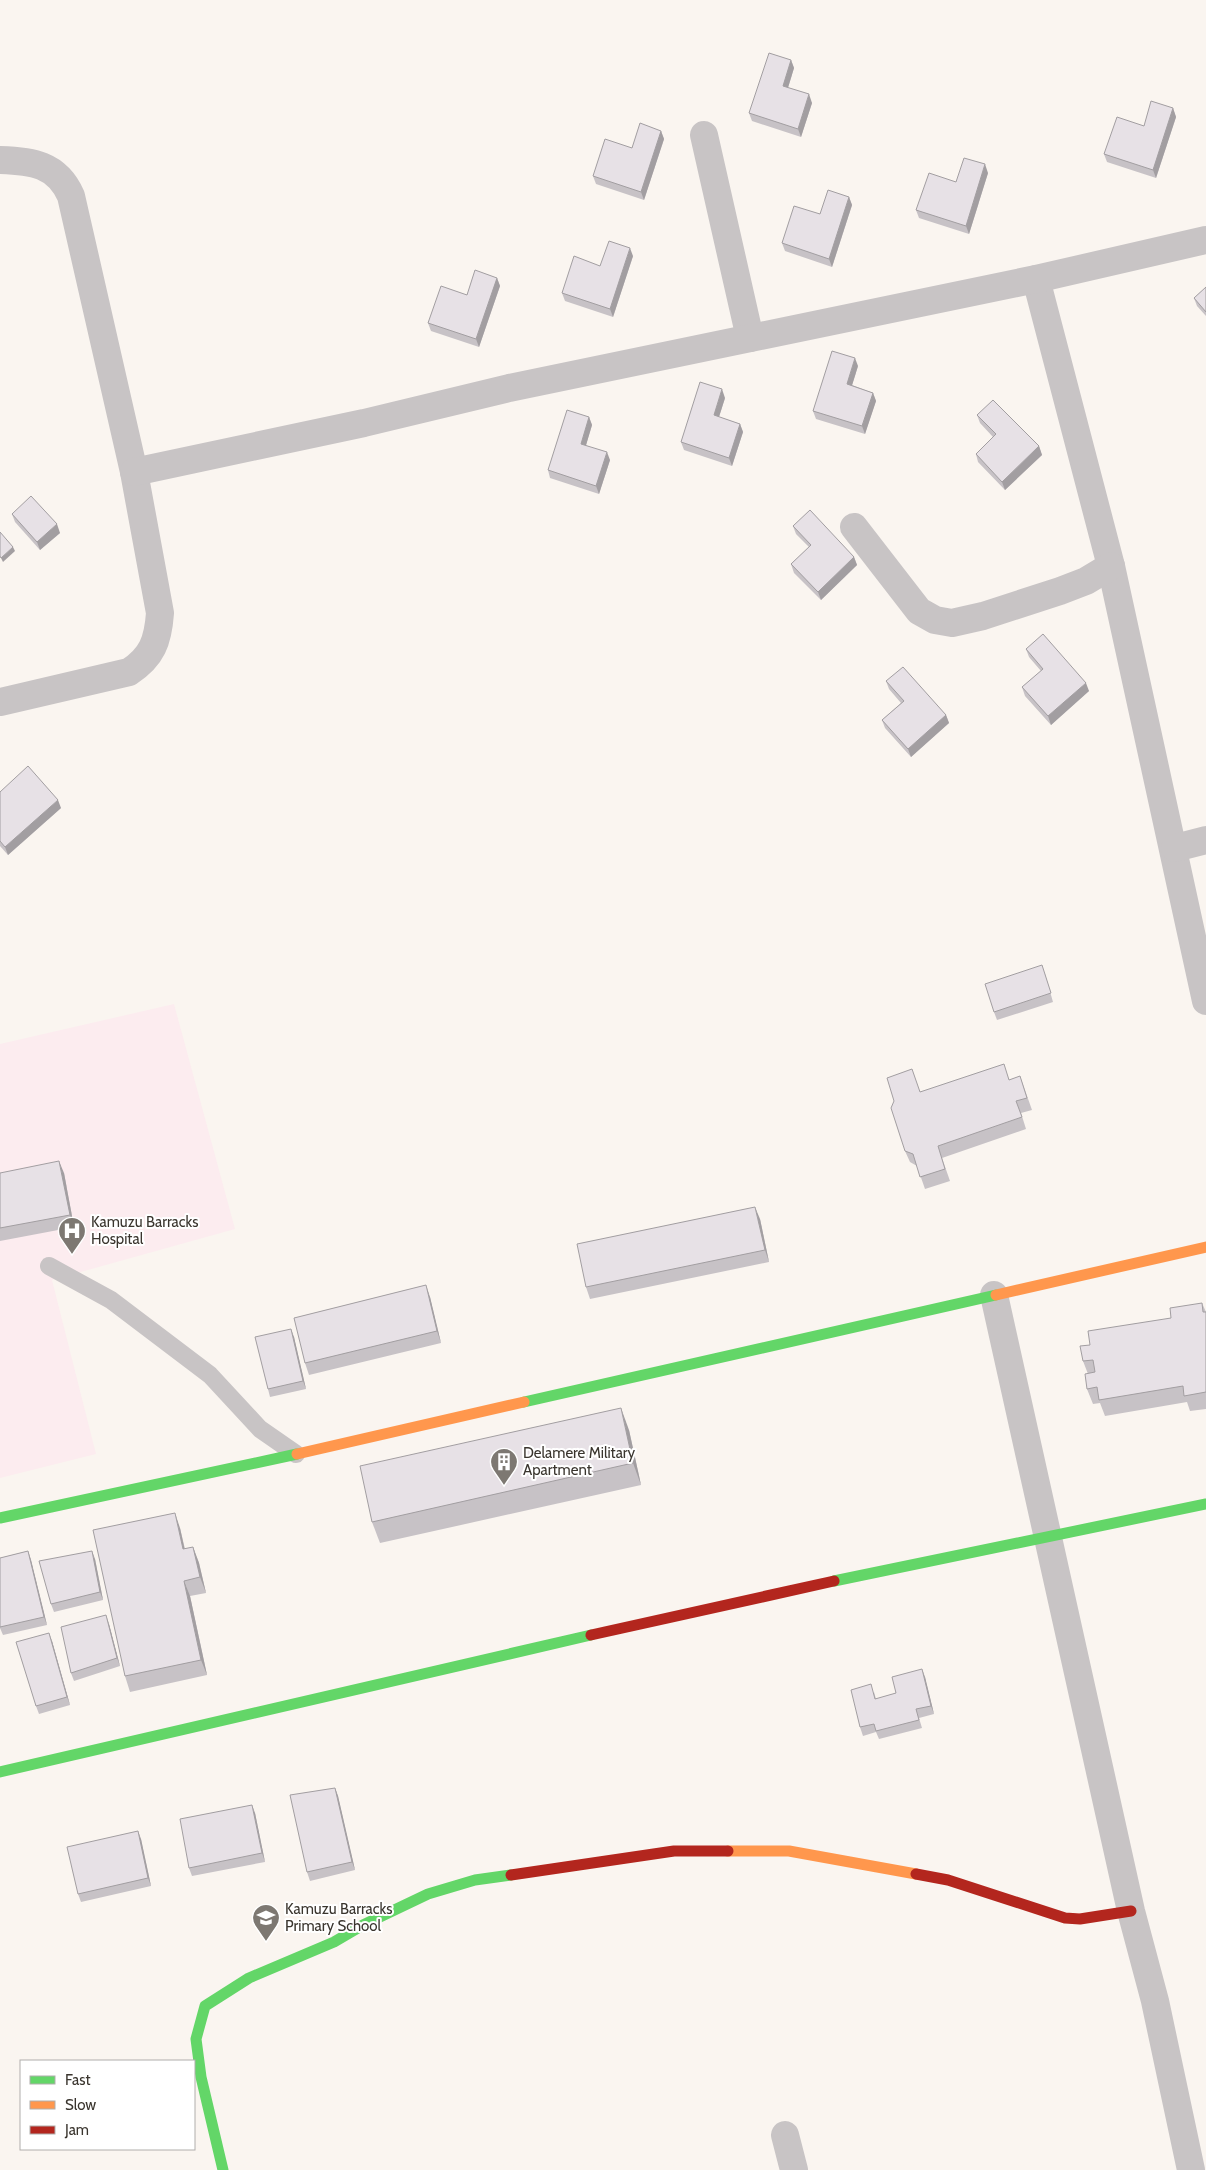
<svg xmlns="http://www.w3.org/2000/svg" width="1206" height="2170" font-family="Cabin,sans-serif">
  <style>
    .medical { fill: #fcecef }
    .lines { fill: none; stroke-linecap: round; stroke-linejoin: round }
    .lane { stroke: #c8c4c5; stroke-width: 18 }
    .street { stroke: #c8c4c5; stroke-width: 28 }
    .fast { stroke: #63d668; stroke-width: 11 }
    .slow { stroke: #ff974d; stroke-width: 11 }
    .jam { stroke: #b3261e; stroke-width: 11 }
    .wall { fill: #c7c2c6 }
    .shaded-wall { fill: #a29ea1 }
    .building { fill: #e7e1e6; stroke: #a29ea1 }
    .labels { text-anchor: middle; stroke-width: 4; stroke-linejoin: round; paint-order: stroke }
    .poi-label { font-size: 15px; fill: #3a352e; stroke: #fff; text-anchor: start }
  </style>
  <rect width="100%" height="100%" fill="#faf5f0"/>
  <polygon class="medical" points="174,1004 235,1229 52,1280 96,1454 0,1478 0,1044"/>
  <g class="lines">
    <polyline class="lane" points="49,1266 111,1300 210,1375 260,1429 296,1454"/>
    <g class="street">
      <polyline points="704,135 750,338"/>
      <path d="M 0,160 C 32,161 57,164 71,196 L 134,472 L 160,613 C 158,641 152,657 129,672 L 0,702"/>
      <polyline points="1036,279 1111,566 1206,1001"/>
      <polyline points="134,472 364,423 509,388 1036,279 1206,240"/>
      <polyline points="854,527 919,611 935,620 952,623 983,616 1060,591 1086,581 1111,566"/>
      <polyline points="1175,848 1206,840"/>
      <polyline points="994,1295 1131,1911 1155,2001 1191,2170"/>
      <polyline points="785,2135 794,2170"/>
    </g>
    <g class="fast">
      <polyline points="524,1402 996,1295"/>
      <polyline points="0,1518 297,1454"/>
      <polyline points="834,1581 1206,1504"/>
      <polyline points="0,1772 591,1635"/>
      <polyline points="223,2170 201,2077 196,2039 205,2006 249,1978 334,1942 363,1925 428,1894 475,1880 511,1875"/>
    </g>
    <g class="slow">
      <polyline points="996,1295 1206,1247"/>
      <polyline points="297,1454 524,1402"/>
      <polyline points="728,1851 789,1851 916,1874"/>
    </g>
    <g class="jam">
      <polyline points="591,1635 834,1581"/>
      <polyline points="916,1874 948,1880 1065,1918 1080,1919 1131,1911"/>
      <polyline points="511,1875 674,1851 728,1851"/>
    </g>
  </g>
  <g class="wall">
    <polygon points="791,60 794,68 788,88 812,103 801,137 752,121 749,113"/>
    <polygon points="1173,108 1176,117 1156,178 1107,162 1104,154 1144,126"/>
    <polygon points="661,131 664,139 644,200 596,184 593,176 632,148"/>
    <polygon points="988,173 969,234 919,218 916,210 956,182"/>
    <polygon points="849,197 852,205 832,267 785,251 782,243 820,214"/>
    <polygon points="633,256 613,317 565,301 562,293 600,266"/>
    <polygon points="497,278 500,286 479,347 431,331 428,323 467,295"/>
    <polygon points="1206,287 1206,316 1197,306 1194,298"/>
    <polygon points="858,366 852,385 873,393 876,401 865,434 816,419 813,411"/>
    <polygon points="725,398 719,417 740,424 743,432 732,466 684,450 681,442"/>
    <polygon points="977,415 1039,446 1042,455 1005,490 978,462 976,454 993,437 980,423"/>
    <polygon points="589,417 592,425 586,445 610,460 599,494 550,478 548,470"/>
    <polygon points="12,514 60,533 40,550 15,522"/>
    <polygon points="793,526 854,557 857,565 821,600 794,573 791,564 809,547 796,534"/>
    <polygon points="1026,649 1089,691 1051,725 1025,696 1022,687 1041,671 1029,657"/>
    <polygon points="886,681 946,715 949,723 911,757 885,728 882,720 901,703 889,689"/>
    <polygon points="0,792 61,808 8,855 0,846"/>
    <polygon points="1045,974 1053,1002 997,1020 994,1012"/>
    <polygon points="1020,1076 1032,1110 1021,1113 1026,1129 942,1158 950,1181 925,1189 917,1166 910,1162 905,1151 920,1092 1009,1080"/>
    <polygon points="0,1173 64,1173 74,1227 0,1241"/>
    <polygon points="760,1219 769,1262 590,1299 586,1287"/>
    <polygon points="430,1297 441,1343 309,1375 305,1363"/>
    <polygon points="1202,1303 1206,1312 1206,1409 1190,1411 1187,1402 1105,1416 1100,1403 1093,1404 1087,1389 1088,1374 1083,1361 1090,1345 1171,1318"/>
    <polygon points="294,1337 306,1389 270,1397 268,1389"/>
    <polygon points="629,1430 641,1485 380,1543 372,1522"/>
    <polygon points="180,1528 185,1549 193,1547 199,1563 206,1593 190,1596 207,1675 130,1692 125,1676"/>
    <polygon points="28,1551 31,1560 47,1625 3,1635 0,1628 0,1558"/>
    <polygon points="95,1559 103,1600 54,1612 51,1604"/>
    <polygon points="109,1624 120,1666 74,1681 71,1673"/>
    <polygon points="52,1641 70,1705 39,1714 36,1706"/>
    <polygon points="925,1677 934,1714 919,1718 922,1728 879,1739 876,1732 863,1736 860,1727 874,1692 876,1699 896,1693"/>
    <polygon points="335,1788 338,1796 355,1870 310,1881 307,1872"/>
    <polygon points="255,1813 265,1862 192,1876 189,1868"/>
    <polygon points="141,1839 151,1886 81,1902 78,1894"/>
  </g>
  <g class="shaded-wall">
    <polygon points="791,60 794,68 786,94 783,86"/>
    <polygon points="809,94 812,103 801,137 798,129"/>
    <polygon points="1173,108 1176,117 1156,178 1153,170"/>
    <polygon points="661,131 664,139 644,200 641,192"/>
    <polygon points="985,164 988,173 969,234 966,226"/>
    <polygon points="849,197 852,205 832,267 829,259"/>
    <polygon points="630,248 633,256 613,317 610,309"/>
    <polygon points="497,278 500,286 479,347 476,339"/>
    <polygon points="855,358 858,366 850,392 847,384"/>
    <polygon points="722,389 725,398 717,423 714,415"/>
    <polygon points="873,393 876,401 865,434 862,426"/>
    <polygon points="589,417 592,425 584,452 581,444"/>
    <polygon points="740,424 743,432 732,466 729,458"/>
    <polygon points="1039,446 1042,455 1005,490 1002,482"/>
    <polygon points="607,452 610,460 599,494 596,486"/>
    <polygon points="57,524 60,533 40,550 37,542"/>
    <polygon points="13,547 15,551 3,562 1,558"/>
    <polygon points="854,557 857,565 821,600 818,592"/>
    <polygon points="1086,683 1089,691 1051,725 1048,716"/>
    <polygon points="946,715 949,723 911,757 908,749"/>
    <polygon points="58,800 61,808 8,855 5,847"/>
    <polygon points="59,1161 64,1173 74,1227 70,1215"/>
    <polygon points="755,1207 760,1219 769,1262 765,1250"/>
    <polygon points="426,1285 430,1297 441,1343 437,1331"/>
    <polygon points="291,1329 294,1337 306,1389 303,1381"/>
    <polygon points="621,1408 629,1430 641,1485 633,1463"/>
    <polygon points="175,1513 180,1528 188,1565 183,1549"/>
    <polygon points="193,1547 199,1563 206,1593 200,1577"/>
    <polygon points="28,1551 31,1560 47,1625 44,1617"/>
    <polygon points="92,1551 95,1559 103,1600 100,1592"/>
    <polygon points="184,1581 190,1596 207,1675 201,1660"/>
    <polygon points="106,1615 109,1624 120,1666 117,1658"/>
    <polygon points="49,1633 52,1641 70,1705 67,1697"/>
    <polygon points="922,1669 925,1677 934,1714 931,1706"/>
    <polygon points="335,1788 338,1796 355,1870 352,1862"/>
    <polygon points="252,1805 255,1813 265,1862 262,1853"/>
    <polygon points="138,1831 141,1839 151,1886 148,1878"/>
  </g>
  <g class="building">
    <polygon points="769,53 791,60 783,86 809,94 798,129 749,113"/>
    <polygon points="1151,101 1173,108 1153,170 1104,154 1117,117 1144,126"/>
    <polygon points="640,123 661,131 641,192 593,176 605,139 632,148"/>
    <polygon points="964,158 985,164 966,226 916,210 929,173 956,182"/>
    <polygon points="828,190 849,197 829,259 782,243 794,206 820,214"/>
    <polygon points="609,241 630,248 610,309 562,293 574,256 600,266"/>
    <polygon points="475,270 497,278 476,339 428,323 441,286 467,295"/>
    <polygon points="1206,287 1206,312 1194,298"/>
    <polygon points="832,351 855,358 847,384 873,393 862,426 813,411"/>
    <polygon points="700,382 722,389 714,415 740,424 729,458 681,442"/>
    <polygon points="993,400 1039,446 1002,482 976,454 996,434 977,415"/>
    <polygon points="567,410 589,417 581,444 607,452 596,486 548,470"/>
    <polygon points="31,496 57,524 37,542 12,514"/>
    <polygon points="810,510 854,557 818,592 791,564 811,545 793,526"/>
    <polygon points="0,532 13,547 1,558 0,556"/>
    <polygon points="1043,634 1086,683 1048,716 1022,687 1043,669 1026,649"/>
    <polygon points="903,667 946,715 908,749 882,720 904,701 886,681"/>
    <polygon points="28,766 58,800 5,847 0,841 0,792"/>
    <polygon points="1042,965 1051,993 994,1012 985,984"/>
    <polygon points="1004,1064 1009,1080 1020,1076 1027,1098 1016,1101 1022,1117 938,1146 945,1169 920,1177 913,1154 905,1151 891,1108 894,1101 887,1078 912,1069 920,1092"/>
    <polygon points="59,1161 70,1215 0,1228 0,1173"/>
    <polygon points="755,1207 765,1250 586,1287 577,1244"/>
    <polygon points="426,1285 437,1331 305,1363 294,1318"/>
    <polygon points="1202,1303 1203,1312 1206,1312 1206,1392 1184,1396 1183,1386 1099,1400 1097,1387 1087,1389 1085,1374 1095,1372 1093,1360 1083,1361 1080,1346 1090,1345 1088,1331 1171,1318 1170,1308"/>
    <polygon points="291,1329 303,1381 268,1389 255,1337"/>
    <polygon points="621,1408 633,1463 372,1522 360,1466"/>
    <polygon points="175,1513 183,1549 193,1547 200,1577 184,1581 201,1660 125,1676 93,1530"/>
    <polygon points="28,1551 44,1617 0,1627 0,1558"/>
    <polygon points="92,1551 100,1592 51,1604 39,1561"/>
    <polygon points="106,1615 117,1658 71,1673 61,1627"/>
    <polygon points="49,1633 67,1697 36,1706 16,1642"/>
    <polygon points="922,1669 931,1706 916,1709 919,1720 876,1731 874,1724 860,1727 851,1690 871,1684 875,1699 896,1693 892,1677"/>
    <polygon points="335,1788 352,1862 307,1872 290,1795"/>
    <polygon points="252,1805 262,1853 189,1868 180,1819"/>
    <polygon points="138,1831 148,1878 78,1894 67,1847"/>
  </g>
  <defs>
    <symbol id="hospital-pin" viewBox="-11 -11 22 30"><path d="M0 17L-7.5 6A9.5 9.5 0 1 1 7.5 6Z" fill="#7d7872" stroke="#fff"/><path d="M-5-5h3v3.5h4V-5h3V5h-3V1.5h-4V5h-3Z" fill="#fff"/></symbol>
    <symbol id="building-pin" viewBox="-11 -11 22 30"><path d="M0 17L-7.5 6A9.5 9.5 0 1 1 7.5 6Z" fill="#7d7872" stroke="#fff"/><path d="M-4-6H4V6H1V3H-1V6H-4ZM-2.5-4.3h1.7v1.8h-1.7ZM.8-4.3h1.7v1.8H.8ZM-2.5-1h1.7V.8h-1.7ZM.8-1h1.7V.8H.8Z" fill="#fff"/></symbol>
    <symbol id="school-pin" viewBox="-11 -11 22 30"><path d="M0 17L-7.5 6A9.5 9.5 0 1 1 7.5 6Z" fill="#7d7872" stroke="#fff"/><path d="M0-5L7-2L0 1L-7-2ZM-4 1L0 2.5L4 1V4Q0 6-4 4Z" fill="#fff"/></symbol>
  </defs>
  <g fill-rule="evenodd">
    <use href="#hospital-pin" x="56" y="1215" width="32" height="43"/>
    <use href="#building-pin" x="488" y="1446" width="32" height="43"/>
    <use href="#school-pin" x="250" y="1902" width="32" height="43"/>
  </g>
  <g class="labels">
    <g class="poi-label">
      <text x="91" y="1227">Kamuzu Barracks<tspan x="91" dy="17">Hospital</tspan></text>
      <text x="523" y="1458">Delamere Military<tspan x="523" dy="17">Apartment</tspan></text>
      <text x="285" y="1914">Kamuzu Barracks<tspan x="285" dy="17">Primary School</tspan></text>
    </g>
  </g>
  <rect x="20" y="2060" width="175" height="90" fill="#ffffff" stroke="#b0aeab"/>
  <rect x="30" y="2076" width="25" height="8" fill="#63d668" stroke="#b0aeab"/>
  <text x="65" y="2085" font-size="15" fill="#3a352e">Fast</text>
  <rect x="30" y="2101" width="25" height="8" fill="#ff974d" stroke="#b0aeab"/>
  <text x="65" y="2110" font-size="15" fill="#3a352e">Slow</text>
  <rect x="30" y="2126" width="25" height="8" fill="#b3261e" stroke="#b0aeab"/>
  <text x="65" y="2135" font-size="15" fill="#3a352e">Jam</text>
</svg>
